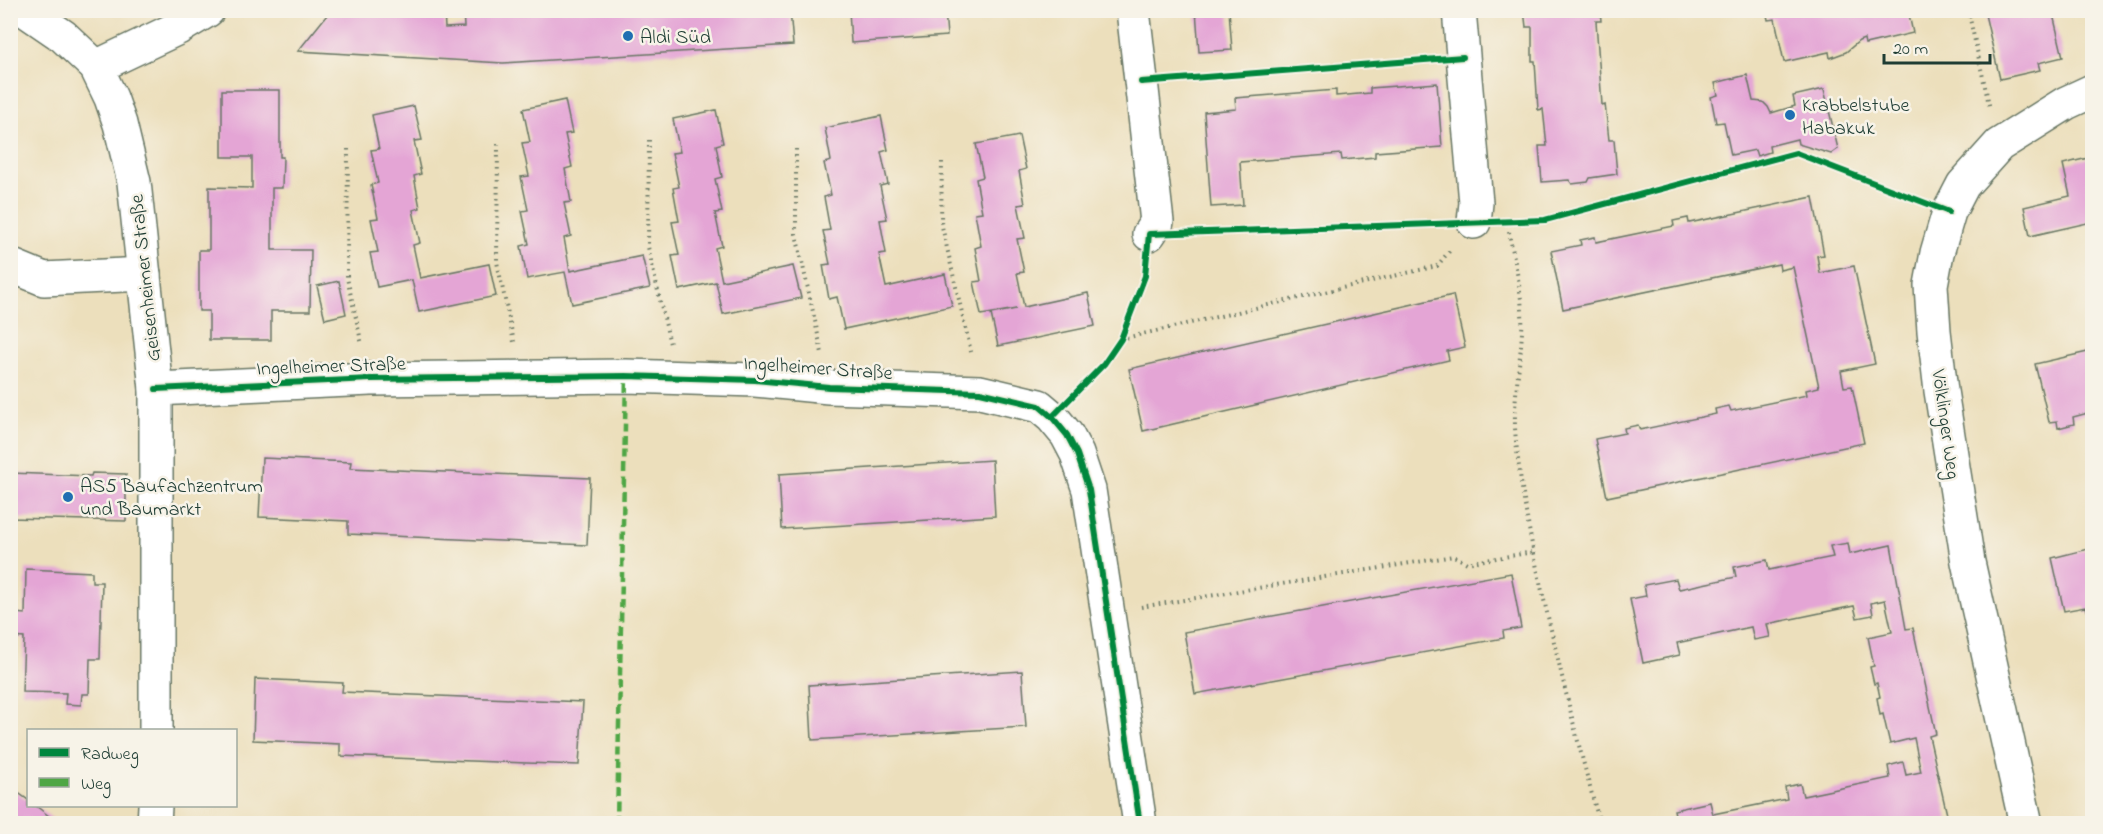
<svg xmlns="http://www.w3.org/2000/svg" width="2103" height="834" font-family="'Indie Flower',sans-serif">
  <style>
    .building { fill: #e4a5d5 }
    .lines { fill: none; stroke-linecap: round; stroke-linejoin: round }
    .minor-casing { stroke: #677664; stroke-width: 36 }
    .path { stroke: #677664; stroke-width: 4; stroke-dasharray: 1.5 4.5; stroke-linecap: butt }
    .minor { stroke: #fff; stroke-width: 33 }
    .quiet { stroke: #4fa644; stroke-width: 4.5; stroke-dasharray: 9 4.5; stroke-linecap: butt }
    .cycleway-casing { stroke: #f7f3e8; stroke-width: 10 }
    .cycleway { stroke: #00873e; stroke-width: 6 }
    .poi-dot { fill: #1f6fb2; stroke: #f7f3e8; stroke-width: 2 }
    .labels { text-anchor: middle; stroke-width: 5; stroke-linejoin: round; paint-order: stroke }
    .poi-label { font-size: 20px; fill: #1f3d34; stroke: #f7f3e8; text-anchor: start }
    .street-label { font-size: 20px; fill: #1f3d34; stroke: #f7f3e8 }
  </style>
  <rect width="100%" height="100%" fill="#f7f3e8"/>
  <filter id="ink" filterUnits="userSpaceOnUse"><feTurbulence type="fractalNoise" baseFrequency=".0167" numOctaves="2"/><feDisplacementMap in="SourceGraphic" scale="12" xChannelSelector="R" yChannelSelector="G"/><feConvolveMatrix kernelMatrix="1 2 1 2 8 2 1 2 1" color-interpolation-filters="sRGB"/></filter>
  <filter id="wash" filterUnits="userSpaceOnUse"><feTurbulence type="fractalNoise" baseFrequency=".008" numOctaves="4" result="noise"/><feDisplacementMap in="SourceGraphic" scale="24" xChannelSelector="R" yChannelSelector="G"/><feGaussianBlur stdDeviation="1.35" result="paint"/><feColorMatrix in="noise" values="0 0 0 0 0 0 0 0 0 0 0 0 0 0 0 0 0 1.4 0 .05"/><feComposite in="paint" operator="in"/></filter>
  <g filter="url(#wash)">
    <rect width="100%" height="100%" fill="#ecdfbc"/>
    <g id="blocks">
      <g class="building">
        <polygon points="331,10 444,10 445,28 464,27 463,10 790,10 793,45 503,63 298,51"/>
        <polygon points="849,10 945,10 947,36 851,43"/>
        <polygon points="1196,10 1229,10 1232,50 1199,52"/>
        <polygon points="1524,10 1600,10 1601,21 1596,21 1602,105 1605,104 1609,140 1614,140 1617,174 1590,178 1588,182 1572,184 1569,180 1542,182 1539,146 1547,146 1543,109 1538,110 1535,61 1532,61 1532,27 1526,27"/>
        <polygon points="1766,10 1908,10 1913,33 1865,44 1864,39 1859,41 1846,52 1830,58 1829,52 1784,62 1775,19 1768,20"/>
        <polygon points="1984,10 2052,10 2063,57 2038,63 2040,70 2000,79"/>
        <polygon points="1747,75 1753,101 1763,102 1768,107 1771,113 1795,106 1793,96 1824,89 1838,149 1831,154 1798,144 1797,139 1769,146 1770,152 1757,156 1755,150 1731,155 1724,122 1716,123 1711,97 1718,95 1715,83"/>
        <polygon points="1437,83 1442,147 1375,152 1375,157 1342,160 1341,154 1240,162 1243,205 1211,207 1204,112 1236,109 1235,98 1336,90 1336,96 1370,93 1370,88"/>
        <polygon points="222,90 280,90 280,157 283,157 282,188 272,188 272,250 311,250 310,311 271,311 271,340 209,340 209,311 199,311 199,250 209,250 209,187 252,188 252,157 222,157"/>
        <polygon points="565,100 572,133 565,134 572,167 565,169 571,202 564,203 571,236 564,238 570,271 642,256 650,288 572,304 565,272 527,279 521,246 529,244 522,211 528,210 521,177 529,176 522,143 530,142 523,109"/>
        <polygon points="414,106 422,140 414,141 421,174 414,176 420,208 413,210 420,243 413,245 420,278 489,264 496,296 419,312 412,280 377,287 370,253 378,252 371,219 378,218 371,185 378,183 371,150 379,149 372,115"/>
        <polygon points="716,110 723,143 716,145 722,177 715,179 722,212 715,213 722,246 715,248 722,281 793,266 801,298 723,314 716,282 679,290 672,256 679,255 672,222 679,221 673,188 679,187 672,153 680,152 673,119"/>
        <polygon points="881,116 888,150 881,152 888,184 880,186 887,219 880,220 886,253 879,254 886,287 945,274 952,306 844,329 837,297 829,299 823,265 830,264 823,231 830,230 824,197 831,195 824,163 831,161 825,128"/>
        <polygon points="1019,136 1026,169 1019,171 1025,204 1018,205 1025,238 1017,239 1024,272 1017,273 1024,307 1088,293 1095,326 998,346 991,314 1016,309 981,315 974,282 981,281 975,248 981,246 975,213 982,212 976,179 983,177 976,144"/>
        <polygon points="2092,157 2092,222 2030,236 2024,207 2070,196 2063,164"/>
        <polygon points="1813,197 1824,255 1817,256 1820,273 1854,266 1875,364 1841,371 1844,387 1852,386 1864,443 1607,497 1595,439 1625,433 1624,428 1638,425 1640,430 1716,414 1715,409 1729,406 1731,411 1807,395 1806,390 1819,387 1793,267 1780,270 1779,264 1563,309 1551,251 1581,245 1580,240 1595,237 1596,242 1674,226 1673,221 1688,218 1689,223"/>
        <polygon points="10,281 13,281 12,312 10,312"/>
        <polygon points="339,281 346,314 325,319 317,286"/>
        <polygon points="1453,295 1465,347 1447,351 1449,360 1143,431 1129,369"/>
        <polygon points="2092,351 2092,412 2073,417 2074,424 2058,428 2057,421 2049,422 2035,364"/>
        <polygon points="262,458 351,462 350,468 590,478 587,545 348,534 348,521 259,517"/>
        <polygon points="992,460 995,516 782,529 779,474"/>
        <polygon points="10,473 91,476 92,473 126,474 126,521 10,518"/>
        <polygon points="1848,543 1850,554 1891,545 1906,629 1913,628 1936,734 1929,736 1948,819 1927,824 1677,824 1674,810 1710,802 1713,814 1787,799 1785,787 1800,784 1803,796 1890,778 1888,766 1903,762 1906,775 1921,772 1914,738 1890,744 1883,714 1880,715 1877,698 1880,697 1877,683 1874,684 1870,667 1874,666 1868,637 1892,632 1885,600 1871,603 1873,615 1857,618 1854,606 1767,624 1770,637 1754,640 1751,627 1677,643 1680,655 1643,663 1630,599 1646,596 1644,585 1676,579 1679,589 1736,577 1734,567 1767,560 1769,570 1833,557 1830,546"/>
        <polygon points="2092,548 2092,612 2087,613 2085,607 2064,611 2052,558"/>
        <polygon points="26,569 92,572 92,582 102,582 100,659 90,659 89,694 82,694 81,705 65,704 66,693 22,692 24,638 13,637 15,613 25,614"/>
        <polygon points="1511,573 1521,628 1503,631 1504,638 1195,694 1184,632"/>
        <polygon points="1022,671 1026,727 812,740 809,685"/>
        <polygon points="255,679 343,683 342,692 583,702 579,765 340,756 340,744 253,740"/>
        <polygon points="10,787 28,800 28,806 36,806 59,824 10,824"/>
      </g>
    </g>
  </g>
  <g filter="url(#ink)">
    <use href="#blocks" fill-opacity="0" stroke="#677664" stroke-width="1.5"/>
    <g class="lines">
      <defs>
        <g id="minor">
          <polyline points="25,10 63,36 96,67 111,98 120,124 134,182 156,389 156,730"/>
          <polyline points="1133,10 1157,222 1149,234"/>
          <polyline points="1459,10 1476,203 1474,222"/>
          <polyline points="96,67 178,28 208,10"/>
          <polyline points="10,265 44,279 144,274"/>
          <polyline points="156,389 371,379 626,376 755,380 829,387 980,392 1039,406 1052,417 1067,435 1077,454 1089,490 1140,824"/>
          <polyline points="154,824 155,806"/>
          <polyline points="2026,824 1968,562 1941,391 1934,331 1931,285 1937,253 1949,212 1963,185 1999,145 2066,103 2092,91"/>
        </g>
      </defs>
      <use href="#minor" class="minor-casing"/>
      <g class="path">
        <polyline points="1968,10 1990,109"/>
        <polyline points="649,140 648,247 670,344"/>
        <polyline points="498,144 497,262 514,342"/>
        <polyline points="348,149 347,278 362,345"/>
        <polyline points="796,149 796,234 822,353"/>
        <polyline points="942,162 941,222 972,356"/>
        <path d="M 1509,232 C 1515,264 1524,299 1522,332 C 1520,368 1512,404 1516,441 C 1523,509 1538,576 1554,642 C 1568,703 1583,763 1600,824"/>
        <polyline points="1121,339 1437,266 1452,248"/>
        <polyline points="1141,607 1454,556 1467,563 1533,552"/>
      </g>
      <use href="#minor" class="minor"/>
      <polyline class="quiet" points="617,824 626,376"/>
      <defs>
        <g id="cycleway">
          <polyline points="1141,82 1463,57"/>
          <polyline points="156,389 371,379 626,376 755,380 829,387 980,392 1039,406 1052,417 1067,435 1077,454 1089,490 1140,824"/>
          <polyline points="1052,417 1104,364 1121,339 1145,276 1149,234 1545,220 1796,153 1949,212"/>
        </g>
      </defs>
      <use href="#cycleway" class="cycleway-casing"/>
      <use href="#cycleway" class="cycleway"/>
    </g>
  </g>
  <g class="poi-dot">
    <circle cx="628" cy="36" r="6"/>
    <circle cx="1790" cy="115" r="6"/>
    <circle cx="68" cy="497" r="6"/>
  </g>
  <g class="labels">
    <g class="poi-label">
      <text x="640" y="43">Aldi Süd</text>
      <text x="1802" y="111">Krabbelstube<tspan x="1802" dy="23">Habakuk</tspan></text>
      <text x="80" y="492">AS5 Baufachzentrum<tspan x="80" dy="23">und Baumarkt</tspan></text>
    </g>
    <g class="street-label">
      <text transform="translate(144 278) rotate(-96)" y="7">Geisenheimer Straße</text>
      <text transform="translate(331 365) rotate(-2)" y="7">Ingelheimer Straße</text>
      <text transform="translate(818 367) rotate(4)" y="7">Ingelheimer Straße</text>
      <text transform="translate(1947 424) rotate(82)" y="7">Völklinger Weg</text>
    </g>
  </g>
  <rect width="2103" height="834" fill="none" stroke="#f7f3e8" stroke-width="36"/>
  <rect x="27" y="729" width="210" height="78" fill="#f7f3e8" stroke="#a1aaa0" stroke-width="1.5"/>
  <rect x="39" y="748" width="30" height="9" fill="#00873e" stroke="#a1aaa0" stroke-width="1.5"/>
  <text x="81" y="759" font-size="18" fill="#1f3d34">Radweg</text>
  <rect x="39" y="778" width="30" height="9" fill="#4fa644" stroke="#a1aaa0" stroke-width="1.5"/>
  <text x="81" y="789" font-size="18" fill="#1f3d34">Weg</text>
  <path d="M1884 54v9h106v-9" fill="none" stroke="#1f3d34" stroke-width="3"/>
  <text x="1893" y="54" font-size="18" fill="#1f3d34" stroke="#f7f3e8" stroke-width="4.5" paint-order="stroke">20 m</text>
</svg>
